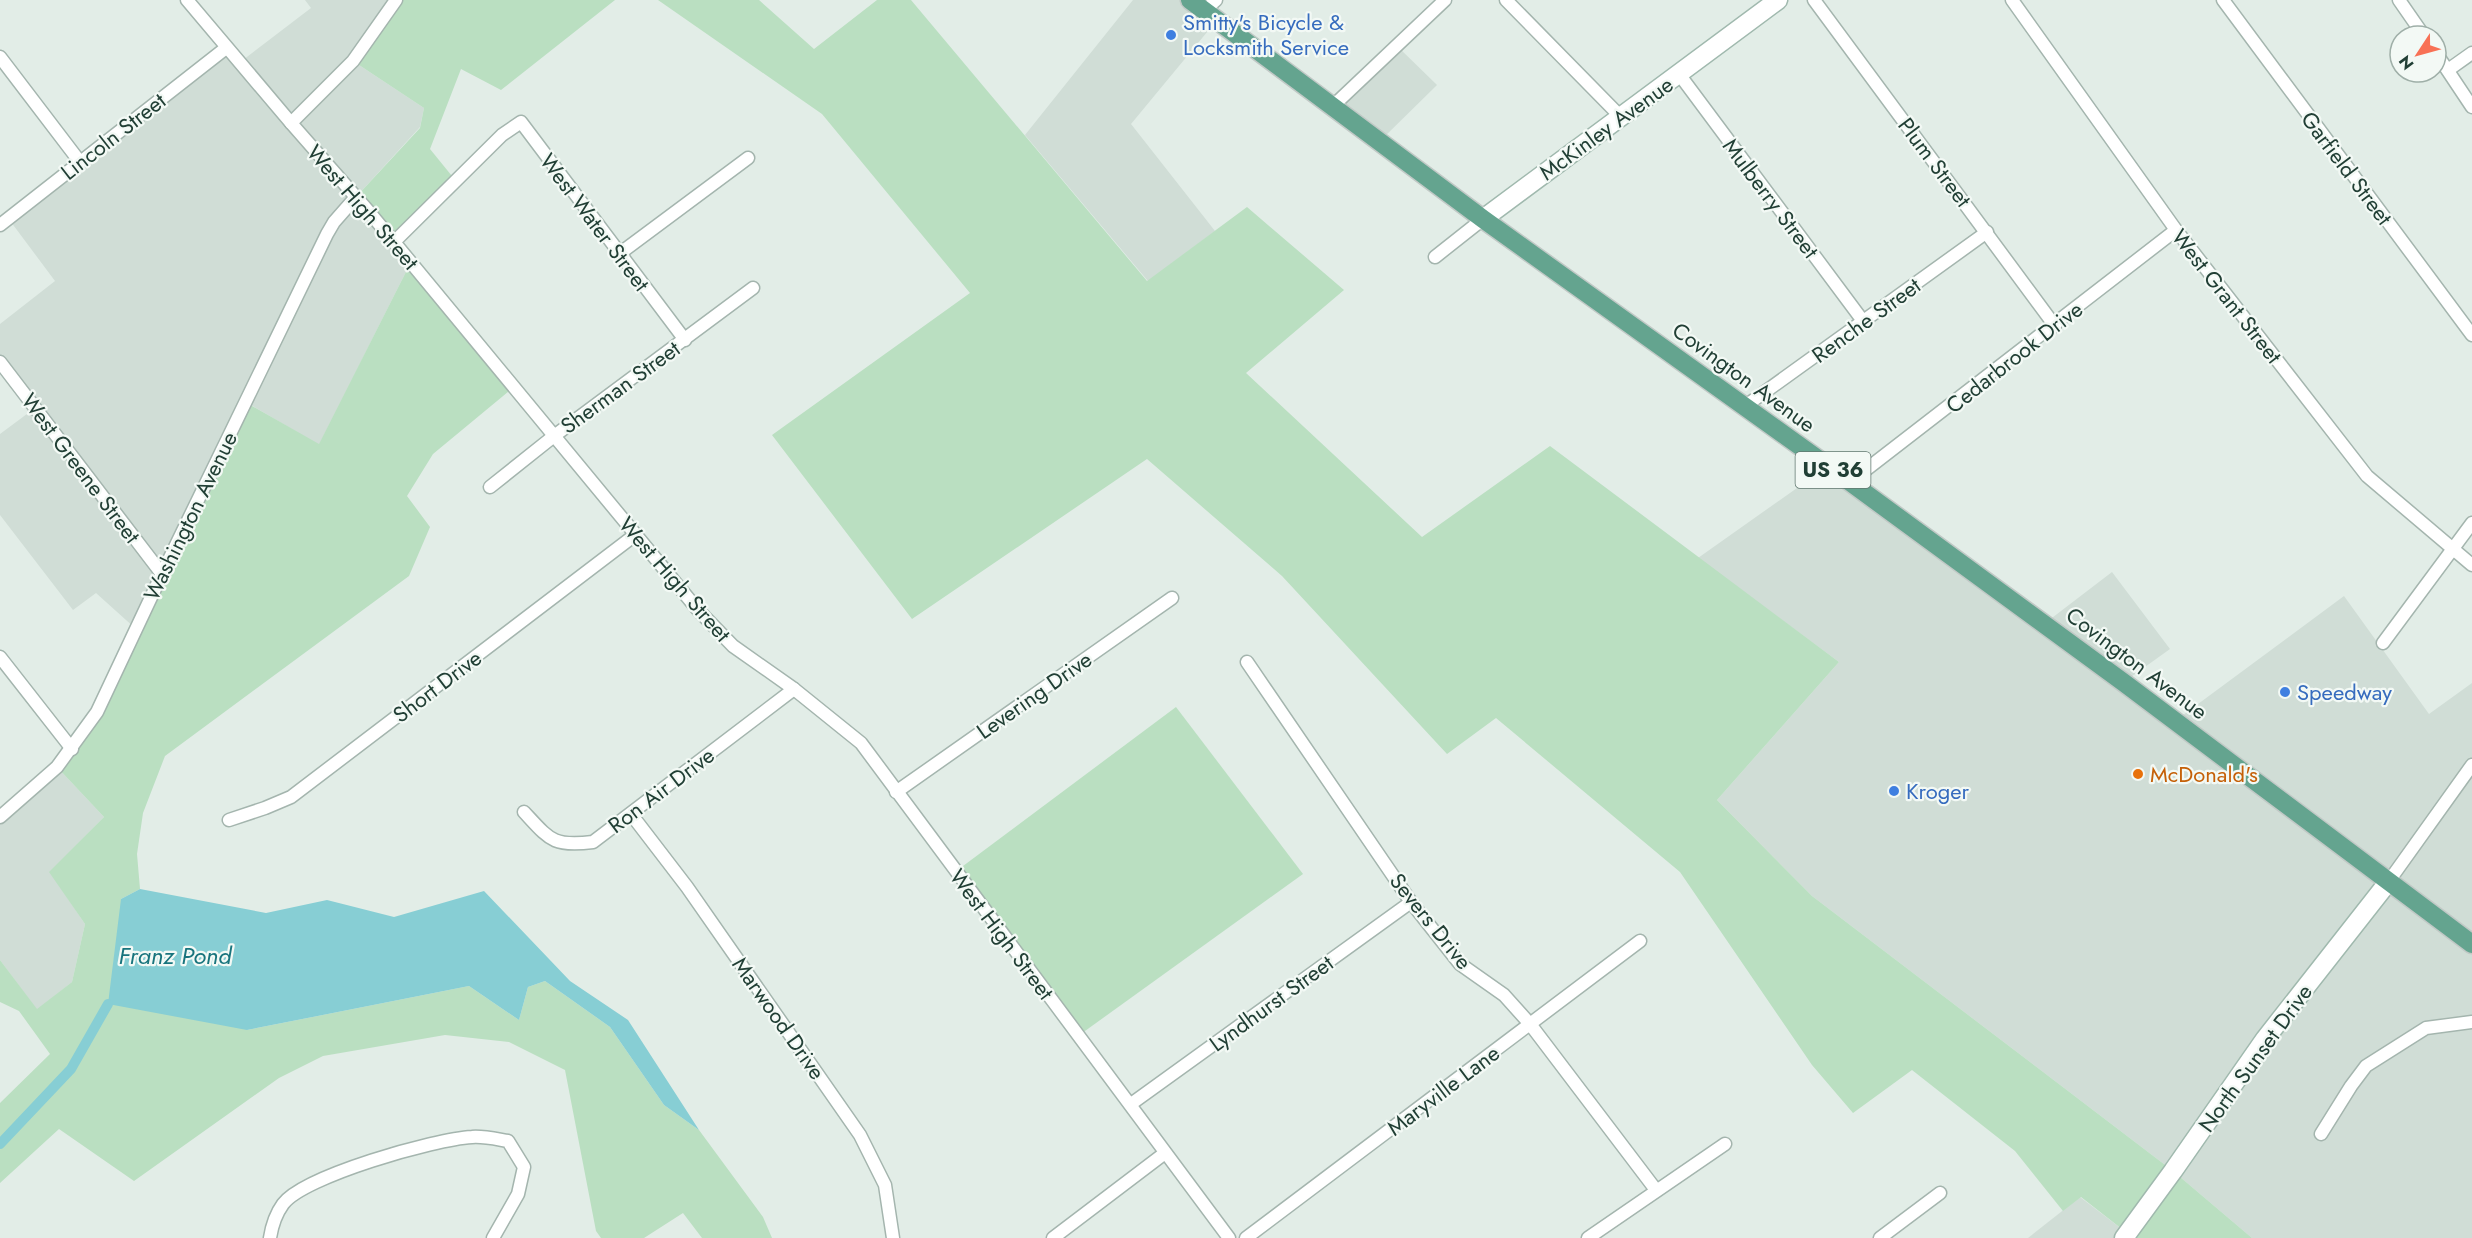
<svg xmlns="http://www.w3.org/2000/svg" width="2472" height="1238" font-family="Jost,sans-serif">
  <style>
    .built { fill: #d0ddd6 }
    .green { fill: #badfc1 }
    .water { fill: #87ced4 }
    .lines { fill: none; stroke-linecap: round; stroke-linejoin: round }
    .canal { stroke: #87ced4; stroke-width: 10 }
    .street-casing { stroke: #a4b5ae; stroke-width: 15 }
    .secondary-casing { stroke: #a0b9ae; stroke-width: 21 }
    .primary-casing { stroke: #c1c9c6; stroke-width: 21 }
    .street { stroke: #fff; stroke-width: 12 }
    .secondary { stroke: #fff; stroke-width: 18 }
    .primary { stroke: #64a48f; stroke-width: 18 }
    .shop-dot { fill: #3f7fe0; stroke: #f3f9f5; stroke-width: 2 }
    .food-dot { fill: #e8710a; stroke: #f3f9f5; stroke-width: 2 }
    .labels { text-anchor: middle; stroke-width: 4.5; stroke-linejoin: round; paint-order: stroke }
    .shield { fill: #f3f9f5; stroke: #60776f; stroke-width: 1.5 }
    .shield-label { font-size: 21px; font-weight: bold; fill: #213f35 }
    .shop-label { font-size: 22px; fill: #366cbe; stroke: #f3f9f5; text-anchor: start }
    .street-label { font-size: 22px; fill: #213f35; stroke: #f3f9f5 }
    .food-label { font-size: 22px; fill: #c56008; stroke: #f3f9f5; text-anchor: start }
    .water-label { font-size: 24px; font-style: italic; fill: #18747d; stroke: #f3f9f5 }
  </style>
  <rect width="100%" height="100%" fill="#e2ede7"/>
  <g class="built">
    <polygon points="305,0 396,0 353,61 424,108 420,127 356,197 411,262 319,445 246,402 136,629 96,593 73,610 0,515 0,434 35,408 0,362 0,324 55,281 8,218 226,48 239,63 311,8"/>
    <polygon points="1133,0 1190,0 1217,20 1131,124 1215,231 1148,281 1025,135"/>
    <polygon points="1397,46 1437,85 1379,142 1332,107"/>
    <polygon points="1828,466 2044,624 2112,572 2170,649 2124,682 2175,721 2344,596 2429,714 2472,683 2472,1238 2252,1238 2173,1171 1812,896 1717,800 1839,662 1698,558"/>
    <polygon points="57,767 104,817 50,872 85,924 72,982 37,1010 0,960 0,817"/>
    <polygon points="2080,1197 2127,1233 2124,1238 2028,1238"/>
  </g>
  <g class="green">
    <polygon points="396,0 615,0 501,90 461,69 430,149 456,181 394,242 356,197 420,128 424,108 353,61"/>
    <polygon points="658,0 759,0 814,49 877,0 911,0 1147,281 1247,207 1344,290 1246,373 1422,537 1550,446 1839,662 1717,800 1812,896 2173,1171 2252,1238 2124,1238 2127,1233 2081,1197 2063,1211 2015,1151 1912,1070 1853,1113 1812,1065 1680,872 1496,718 1447,754 1282,576 1147,459 912,619 772,435 970,293 822,114"/>
    <polygon points="411,262 514,387 433,454 407,496 430,527 409,576 165,756 143,813 137,854 140,889 121,899 247,1030 469,986 519,1020 528,987 545,981 610,1027 664,1105 699,1130 763,1217 772,1238 702,1238 683,1213 644,1238 601,1238 596,1231 565,1070 509,1042 445,1035 323,1056 279,1078 134,1181 59,1129 0,1183 0,1103 50,1054 19,1011 0,1002 0,960 37,1009 72,982 85,924 49,872 104,817 57,767 97,712 245,402 319,444"/>
    <polygon points="1176,707 1303,874 1078,1036 955,872"/>
  </g>
  <polygon class="water" points="140,889 266,913 327,900 394,917 484,891 570,981 628,1020 699,1130 664,1105 610,1027 545,981 528,987 519,1020 469,986 247,1030 108,1004 121,899"/>
  <g class="lines">
    <polyline class="canal" points="0,1144 71,1069 108,1004"/>
    <defs>
      <g id="street">
        <polyline points="187,0 291,123 370,213 698,610 733,646 794,689 861,743 1229,1238"/>
        <polyline points="1506,0 1620,116"/>
        <polyline points="1814,0 2055,326"/>
        <polyline points="2012,0 2176,230 2367,476 2472,565"/>
        <polyline points="2223,0 2472,335"/>
        <polyline points="2399,0 2424,36"/>
        <polyline points="1204,11 1216,0"/>
        <polyline points="2436,53 2472,107"/>
        <polyline points="0,57 80,162"/>
        <polyline points="2448,70 2472,53"/>
        <polyline points="1679,74 1863,321"/>
        <polyline points="1332,107 1445,0"/>
        <polyline points="291,123 353,61 396,0"/>
        <polyline points="0,225 226,48"/>
        <polyline points="394,242 502,135 521,122 685,340"/>
        <polyline points="619,254 748,158"/>
        <polyline points="1435,257 1483,219"/>
        <polyline points="0,362 162,574"/>
        <polyline points="1744,407 1987,232"/>
        <polyline points="1850,482 2176,230"/>
        <polyline points="490,487 554,436 753,288"/>
        <polyline points="2383,643 2472,523"/>
        <polyline points="0,657 72,749"/>
        <polyline points="1247,662 1411,902 1460,964 1504,995 1530,1024 1656,1190"/>
        <polyline points="896,792 1172,598"/>
        <path d="M 524,812 C 550,840 553,847 593,842 L 794,689"/>
        <polyline points="631,814 687,887 860,1135 885,1185 893,1238"/>
        <polyline points="0,817 57,767 97,712 162,574 327,234 334,222 356,197"/>
        <polyline points="229,820 265,808 291,797 635,535"/>
        <polyline points="2389,881 2472,765"/>
        <polyline points="1131,1104 1411,902"/>
        <polyline points="2321,1134 2351,1086 2366,1066 2426,1028 2472,1022"/>
        <path d="M 270,1238 C 272,1225 275,1215 283,1204 C 304,1176 435,1139 472,1137 C 483,1136 496,1139 508,1141 L 524,1167 L 518,1194 L 493,1238"/>
        <polyline points="1053,1238 1165,1153"/>
        <polyline points="1246,1238 1640,941"/>
        <polyline points="1588,1238 1725,1144"/>
        <polyline points="1880,1238 1940,1193"/>
      </g>
      <g id="secondary">
        <polyline points="1483,219 1778,0"/>
        <polyline points="2124,1238 2173,1171 2265,1039 2389,881"/>
      </g>
      <polyline id="primary" points="1190,0 1483,219 1850,482 2123,682 2472,944"/>
    </defs>
    <use href="#street" class="street-casing"/>
    <use href="#secondary" class="secondary-casing"/>
    <use href="#primary" class="primary-casing"/>
    <use href="#street" class="street"/>
    <use href="#secondary" class="secondary"/>
    <use href="#primary" class="primary"/>
  </g>
  <g class="shop-dot">
    <circle cx="1171" cy="35" r="6"/>
    <circle cx="2285" cy="692" r="6"/>
    <circle cx="1894" cy="791" r="6"/>
  </g>
  <circle class="food-dot" cx="2138" cy="774" r="6"/>
  <g class="labels">
    <rect class="shield" x="1795.5" y="452" width="75" height="36" rx="4.5"/>
    <g class="shield-label">
      <text x="1833" y="477">US 36</text>
    </g>
    <g class="shop-label">
      <text x="1183" y="30">Smitty's Bicycle &amp;<tspan x="1183" dy="25">Locksmith Service</tspan></text>
      <text x="2297" y="700">Speedway</text>
      <text x="1906" y="799">Kroger</text>
    </g>
    <g class="street-label">
      <text transform="translate(1606 128) rotate(-36)" y="8">McKinley Avenue</text>
      <text transform="translate(113 136) rotate(-38)" y="8">Lincoln Street</text>
      <text transform="translate(1935 162) rotate(53)" y="8">Plum Street</text>
      <text transform="translate(2347 168) rotate(53)" y="8">Garfield Street</text>
      <text transform="translate(1771 198) rotate(53)" y="8">Mulberry Street</text>
      <text transform="translate(363 207) rotate(49)" y="8">West High Street</text>
      <text transform="translate(595 222) rotate(53)" y="8">West Water Street</text>
      <text transform="translate(2227 296) rotate(52)" y="8">West Grant Street</text>
      <text transform="translate(1866 320) rotate(-36)" y="8">Renche Street</text>
      <text transform="translate(2014 357) rotate(-38)" y="8">Cedarbrook Drive</text>
      <text transform="translate(1744 377) rotate(36)" y="8">Covington Avenue</text>
      <text transform="translate(620 387) rotate(-36)" y="8">Sherman Street</text>
      <text transform="translate(81 468) rotate(53)" y="8">West Greene Street</text>
      <text transform="translate(190 516) rotate(-64)" y="8">Washington Avenue</text>
      <text transform="translate(675 579) rotate(49)" y="8">West High Street</text>
      <text transform="translate(2137 663) rotate(37)" y="8">Covington Avenue</text>
      <text transform="translate(437 686) rotate(-37)" y="8">Short Drive</text>
      <text transform="translate(1034 695) rotate(-35)" y="8">Levering Drive</text>
      <text transform="translate(661 790) rotate(-37)" y="8">Ron Air Drive</text>
      <text transform="translate(1431 921) rotate(51)" y="8">Severs Drive</text>
      <text transform="translate(1002 934) rotate(53)" y="8">West High Street</text>
      <text transform="translate(1271 1003) rotate(-36)" y="8">Lyndhurst Street</text>
      <text transform="translate(779 1018) rotate(55)" y="8">Marwood Drive</text>
      <text transform="translate(2255 1058) rotate(-54)" y="8">North Sunset Drive</text>
      <text transform="translate(1443 1090) rotate(-37)" y="8">Maryville Lane</text>
    </g>
    <g class="food-label">
      <text x="2150" y="782">McDonald's</text>
    </g>
    <g class="water-label">
      <text x="175" y="964">Franz Pond</text>
    </g>
  </g>
  <g transform="translate(2418 54) rotate(234)"><circle r="28" fill="#f3f9f5" stroke="#9fafa8" stroke-width="1.5"/>
  <path d="M0-4.5L10 22L0 15L-10 22Z" fill="#f87155"/>
  <text y="-9" font-size="16" font-weight="bold" text-anchor="middle" fill="#213f35">N</text>
  </g>
</svg>
